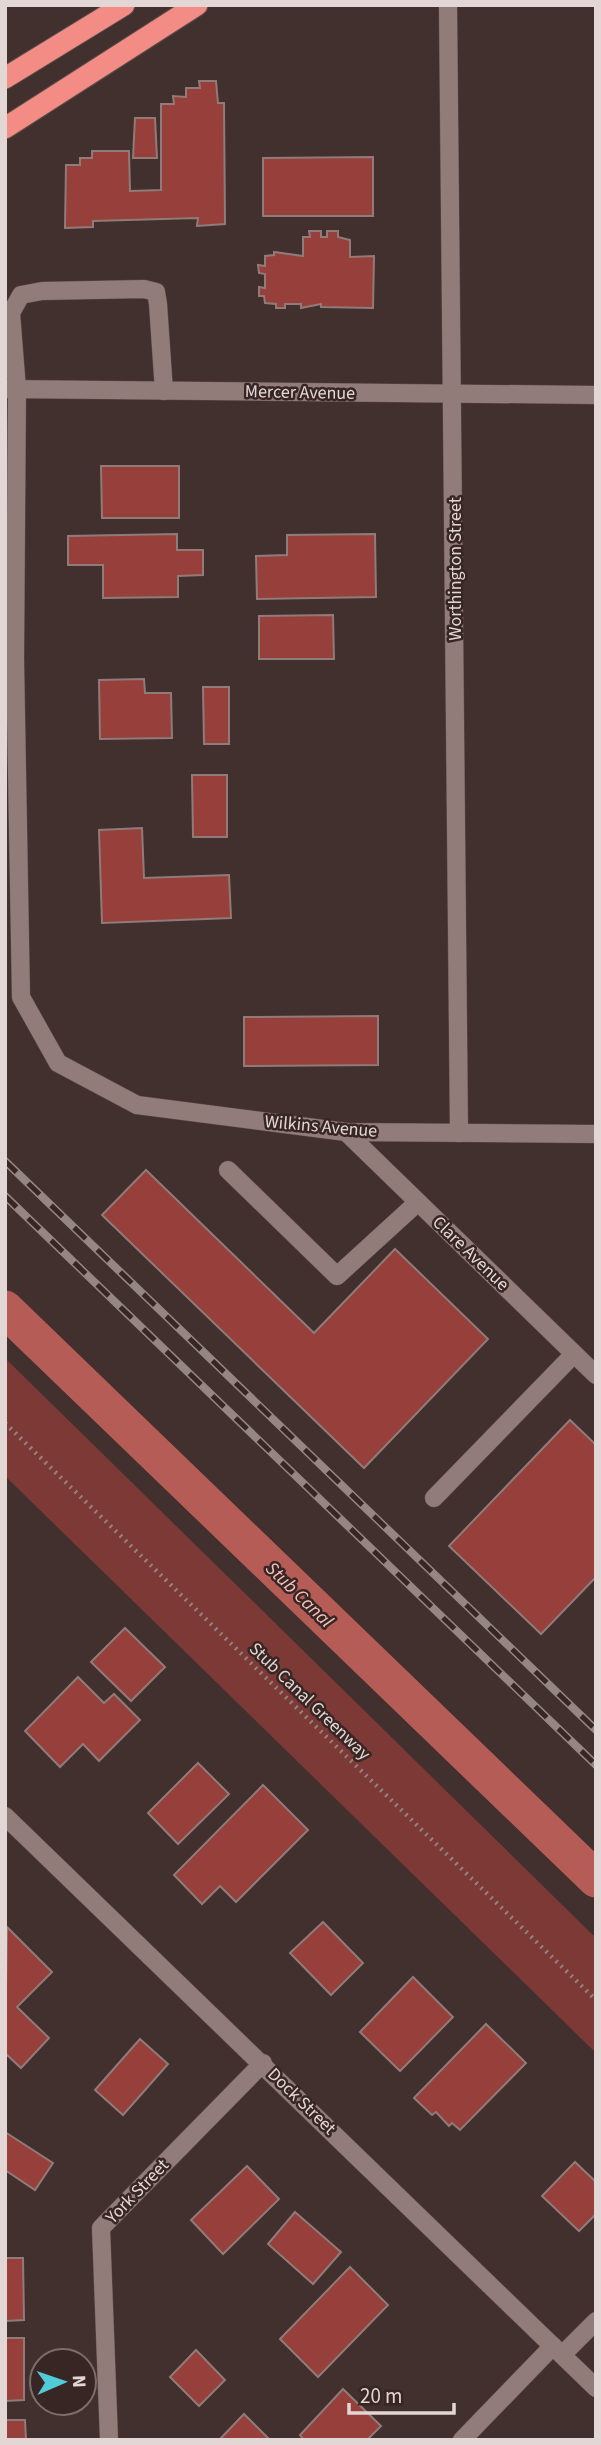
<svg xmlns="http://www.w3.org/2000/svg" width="601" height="2445" font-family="'Source Sans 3',sans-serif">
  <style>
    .green { fill: #7c3935 }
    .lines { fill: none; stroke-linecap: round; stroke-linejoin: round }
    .canal { stroke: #b65c56; stroke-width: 37 }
    .building { fill: #963f3b; stroke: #907b78; stroke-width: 2 }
    .lane-casing { stroke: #5c4d4b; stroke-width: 19 }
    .street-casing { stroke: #5c4d4b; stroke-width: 19 }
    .secondary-casing { stroke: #5c4d4b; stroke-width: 19 }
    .highway-casing { stroke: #5c4d4b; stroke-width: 23 }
    .path { stroke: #928381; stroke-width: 4.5; stroke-dasharray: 2 5; stroke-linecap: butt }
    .lane { stroke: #927c7a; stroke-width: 18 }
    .street { stroke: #927c7a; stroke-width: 18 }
    .secondary { stroke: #927c7a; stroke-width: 18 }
    .highway { stroke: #f38c85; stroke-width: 21 }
    .rail-casing { stroke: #958684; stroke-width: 8 }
    .rail { stroke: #372624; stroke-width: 5; stroke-dasharray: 16; stroke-linecap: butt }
    .labels { text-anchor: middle; stroke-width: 5; stroke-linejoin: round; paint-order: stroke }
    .street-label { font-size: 18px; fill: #e3d7d5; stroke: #372624 }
    .water-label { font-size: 19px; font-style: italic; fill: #f6c3be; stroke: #372624 }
  </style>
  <rect width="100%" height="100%" fill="#41302e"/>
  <polygon class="green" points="5,1358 596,1938 596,2053 5,1476"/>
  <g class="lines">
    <polyline class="canal" points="5,1309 596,1879"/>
  </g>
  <g class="building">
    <polygon points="199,81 216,81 218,103 224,103 225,224 197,226 198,218 93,221 93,227 65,228 66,165 80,165 80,158 92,158 92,151 129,151 130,191 161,190 161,104 174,104 173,96 186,97 186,88 200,88"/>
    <polygon points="135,118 155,118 157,158 133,158"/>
    <polygon points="373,157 373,216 263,216 263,158"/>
    <polygon points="309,231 321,231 321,237 327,237 327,231 338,231 338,237 350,240 350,257 374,256 373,308 321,307 321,304 301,308 301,304 285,304 285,308 276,308 276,304 265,303 264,296 259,296 259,287 265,288 265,274 259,273 258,265 265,266 265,256 274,255 274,252 303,256 303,237 310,237"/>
    <polygon points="101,466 179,466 179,518 102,518"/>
    <polygon points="177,534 177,550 203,550 203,575 178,576 178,597 103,598 103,565 68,565 68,536"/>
    <polygon points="375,534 376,597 257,599 256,556 287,555 287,535"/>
    <polygon points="333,615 334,659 259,659 259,616"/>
    <polygon points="144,679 145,693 171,693 172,738 100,739 99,680"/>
    <polygon points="203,687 229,687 229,744 204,744"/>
    <polygon points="192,775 227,775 227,837 193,837"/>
    <polygon points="142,828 144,878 229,875 231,918 102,923 99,830"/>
    <polygon points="378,1016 378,1065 244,1066 244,1017"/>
    <polygon points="146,1170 314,1333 395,1249 488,1339 364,1468 102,1215"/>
    <polygon points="570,1420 596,1445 596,1577 541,1634 449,1546"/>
    <polygon points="125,1628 165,1667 131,1701 91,1662"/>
    <polygon points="78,1677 104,1703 114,1694 140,1720 99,1761 83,1744 60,1767 25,1731"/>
    <polygon points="198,1763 229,1794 178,1844 148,1813"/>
    <polygon points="263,1785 308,1830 236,1902 220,1886 202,1904 174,1875"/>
    <polygon points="323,1922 363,1963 331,1995 290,1953"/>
    <polygon points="7,1927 52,1972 17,2007 49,2038 21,2068 5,2053"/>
    <polygon points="413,1977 453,2017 400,2071 360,2032"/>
    <polygon points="486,2024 526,2063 460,2130 452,2123 449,2126 436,2112 432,2115 414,2098"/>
    <polygon points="140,2039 168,2064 123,2115 95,2090"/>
    <polygon points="5,2132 53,2163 35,2190 5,2170"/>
    <polygon points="575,2162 596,2182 596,2214 579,2231 542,2196"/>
    <polygon points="247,2166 279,2199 223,2254 191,2220"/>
    <polygon points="295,2212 341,2252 313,2284 268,2244"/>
    <polygon points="5,2258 23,2258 24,2320 5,2321"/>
    <polygon points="350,2267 388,2305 318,2377 280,2339"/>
    <polygon points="5,2338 24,2338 24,2400 5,2401"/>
    <polygon points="196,2350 225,2380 199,2406 170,2377"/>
    <polygon points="343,2389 381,2426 367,2440 304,2440 300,2435"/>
    <polygon points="244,2414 270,2440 219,2440"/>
    <polygon points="5,2420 25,2420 26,2440 5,2440"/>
  </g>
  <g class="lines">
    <defs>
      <g id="lane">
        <polyline points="17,389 11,313 21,295 42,291 144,289 156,292 158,304 164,391"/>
        <polyline points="228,1170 337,1276 418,1202"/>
        <polyline points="434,1498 574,1354"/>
        <polyline points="562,2355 596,2321"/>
      </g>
      <g id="street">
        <polyline points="448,5 459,1133"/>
        <polyline points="17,389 15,659 21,997 58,1063 137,1105 346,1132 596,1134"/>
        <polyline points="346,1132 596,1375"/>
        <polyline points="5,1816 596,2388"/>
        <polyline points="109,2440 101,2228 263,2063"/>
        <polyline points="462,2440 553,2346"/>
      </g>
      <polyline id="secondary" points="5,389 596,395"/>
      <g id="highway">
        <polyline points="5,78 124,5"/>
        <polyline points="5,128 197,5"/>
      </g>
    </defs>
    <use href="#lane" class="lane-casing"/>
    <use href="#street" class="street-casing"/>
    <use href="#secondary" class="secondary-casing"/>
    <use href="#highway" class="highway-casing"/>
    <polyline class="path" points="5,1423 596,2000"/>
    <use href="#lane" class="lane"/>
    <use href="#street" class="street"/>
    <use href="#secondary" class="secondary"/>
    <use href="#highway" class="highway"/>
    <defs>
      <g id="rail">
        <polyline points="5,1161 596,1730"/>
        <polyline points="5,1196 596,1765"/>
      </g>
    </defs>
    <use href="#rail" class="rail-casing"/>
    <use href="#rail" class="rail"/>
  </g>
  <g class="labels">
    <g class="street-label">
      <text transform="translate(300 392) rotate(1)" y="6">Mercer Avenue</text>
      <text transform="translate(455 569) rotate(-90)" y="6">Worthington Street</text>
      <text transform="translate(321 1126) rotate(5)" y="6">Wilkins Avenue</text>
      <text transform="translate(471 1253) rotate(44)" y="6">Clare Avenue</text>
      <text transform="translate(310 1701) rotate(44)" y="6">Stub Canal Greenway</text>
      <text transform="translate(302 2101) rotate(44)" y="6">Dock Street</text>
      <text transform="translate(137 2191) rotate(-46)" y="6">York Street</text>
    </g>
    <g class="water-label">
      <text transform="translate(300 1594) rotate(44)" y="7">Stub Canal</text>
    </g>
  </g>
  <rect width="601" height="2445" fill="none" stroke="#e3d7d5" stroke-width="14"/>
  <g transform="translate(63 2382) rotate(88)"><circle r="33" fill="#372624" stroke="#7c6d6b" stroke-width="2"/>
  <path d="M0-5L12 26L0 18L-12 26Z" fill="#52cbd8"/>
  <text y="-10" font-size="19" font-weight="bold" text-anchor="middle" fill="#e3d7d5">N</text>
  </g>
  <path d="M349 2403v10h105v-10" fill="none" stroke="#e3d7d5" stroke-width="3.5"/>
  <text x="360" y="2403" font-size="21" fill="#e3d7d5" stroke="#372624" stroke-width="5" paint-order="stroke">20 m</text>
</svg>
